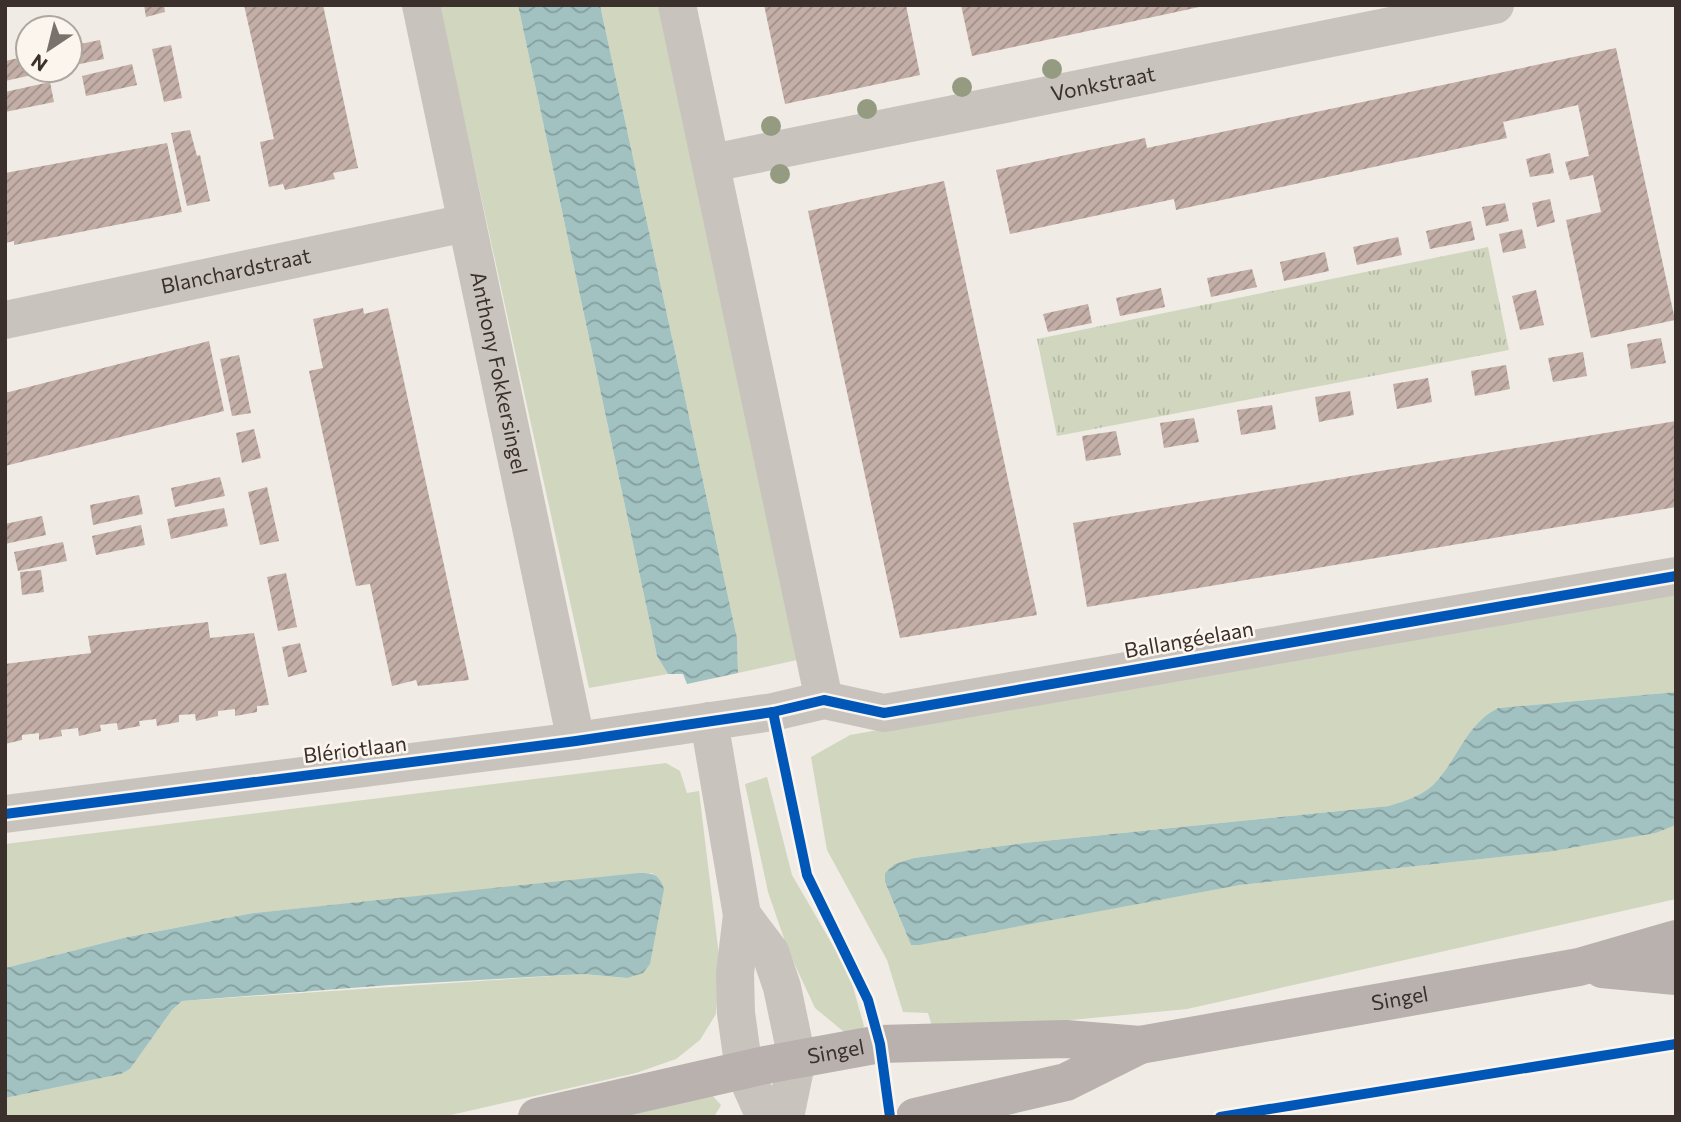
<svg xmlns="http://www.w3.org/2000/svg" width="1681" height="1122" font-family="Commissioner,sans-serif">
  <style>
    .grass { fill: #d1d6bf }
    .park { fill: url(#park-tufts) }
    .water { fill: url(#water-waves) }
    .building { fill: url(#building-hatch) }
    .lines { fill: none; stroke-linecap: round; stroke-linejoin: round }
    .minor { stroke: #c9c3be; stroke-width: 38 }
    .major { stroke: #b8b1ad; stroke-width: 38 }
    .cycleway-casing { stroke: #fbf5ee; stroke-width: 15 }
    .cycleway { stroke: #0057b8; stroke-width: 10 }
    .tree { fill: #959b80 }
    .labels { text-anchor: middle; stroke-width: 5; stroke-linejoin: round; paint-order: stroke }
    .street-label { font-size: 21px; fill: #3b302b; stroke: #fbf5ee }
  </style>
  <defs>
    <pattern id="park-tufts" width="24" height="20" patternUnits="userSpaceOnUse" patternTransform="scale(1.75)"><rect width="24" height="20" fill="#d1d6bf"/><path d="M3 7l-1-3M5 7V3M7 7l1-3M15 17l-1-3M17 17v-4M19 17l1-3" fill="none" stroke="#b4b8a4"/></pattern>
    <pattern id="water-waves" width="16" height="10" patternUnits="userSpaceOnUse" patternTransform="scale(1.75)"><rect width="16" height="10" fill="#a1c2c1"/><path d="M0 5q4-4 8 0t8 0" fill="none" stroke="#849e9d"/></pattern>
    <pattern id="building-hatch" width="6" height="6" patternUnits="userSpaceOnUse" patternTransform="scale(1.75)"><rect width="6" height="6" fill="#c3afa7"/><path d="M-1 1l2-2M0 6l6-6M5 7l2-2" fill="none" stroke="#a08f88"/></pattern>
  </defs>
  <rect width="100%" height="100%" fill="#f0ebe5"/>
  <g class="grass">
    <polygon points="439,5 518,5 657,656 668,674 589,688"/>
    <polygon points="600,5 658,5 797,660 738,673 737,638"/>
    <path d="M 1676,590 L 1676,692 L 1498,708 C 1466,724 1458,759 1434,784 C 1422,796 1404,801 1389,806 L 1024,843 L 914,858 L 885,873 L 885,882 L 911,945 L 1240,885 L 1548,852 L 1656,833 L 1676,825 L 1676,899 L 1187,1009 L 934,1033 L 928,1013 L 903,1012 L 887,960 L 827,850 L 811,757 L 850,735 L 1635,595 Z"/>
    <polygon points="666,763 680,771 687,793 699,791 720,964 716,1014 700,1040 676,1059 636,1073 442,1117 5,1117 5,1098 121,1074 130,1069 172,1010 182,1001 583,974 627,978 653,873 253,913 123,938 5,968 5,844"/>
    <polygon points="767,777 792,875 849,973 864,1026 855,1041 815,1008 788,950 768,892 745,784"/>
    <polygon points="710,1093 721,1105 714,1117 600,1117"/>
  </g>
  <polygon class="park" points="1488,247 1509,350 1057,436 1037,339"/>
  <g class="water">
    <polygon points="518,5 600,5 737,638 738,673 687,684 683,674 668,674 657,656"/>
    <path d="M 1676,692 L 1676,825 L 1656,833 L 1548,852 L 1240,885 L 919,945 L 911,945 L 885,882 L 885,873 L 895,864 L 914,858 L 1024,843 L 1389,806 C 1404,801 1422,796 1434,784 C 1458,759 1466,724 1498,708 Z"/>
    <path d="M 639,873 C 653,873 659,874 664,889 L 650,964 L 643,973 L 627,978 L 583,974 L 390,985 L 182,1001 L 172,1010 L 130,1069 L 121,1074 L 5,1098 L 5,968 L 123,938 L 253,913 Z"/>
  </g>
  <g class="building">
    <polygon points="144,5 164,5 165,12 146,17"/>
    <polygon points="244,5 323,5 358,168 333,173 335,179 285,190 283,184 269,187 260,142 274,139"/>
    <polygon points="764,5 906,5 920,75 785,104"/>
    <polygon points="961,5 1203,5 1204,6 972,56"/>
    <polygon points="100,40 104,59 70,66 70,46"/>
    <polygon points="171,45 182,98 164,102 152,49"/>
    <polygon points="1616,48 1675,320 1591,338 1566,220 1601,212 1593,175 1570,180 1565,162 1589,156 1578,105 1503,122 1507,138 1176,210 1174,199 1010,234 996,170 1145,138 1147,148"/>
    <polygon points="28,56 28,70 32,75 5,81 5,61"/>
    <polygon points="132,64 137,85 86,96 82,76"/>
    <polygon points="50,82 54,102 5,112 5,92"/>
    <polygon points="190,130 197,156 200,155 210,201 187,206 171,133"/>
    <polygon points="167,143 182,212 14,245 14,241 5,243 5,173"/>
    <polygon points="1550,153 1554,173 1530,177 1526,159"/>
    <polygon points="944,181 1037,615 900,638 808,211"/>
    <polygon points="1550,199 1555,222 1537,227 1532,203"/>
    <polygon points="1505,203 1509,221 1486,226 1482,207"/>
    <polygon points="1471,221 1475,240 1430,249 1426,231"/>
    <polygon points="1522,229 1526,248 1503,253 1499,234"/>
    <polygon points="1398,237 1402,255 1357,265 1353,247"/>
    <polygon points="1325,252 1329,271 1284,281 1280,262"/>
    <polygon points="1252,269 1257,287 1211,297 1207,278"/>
    <polygon points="1161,288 1165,307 1120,316 1116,298"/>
    <polygon points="1536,290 1544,325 1520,330 1512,296"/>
    <polygon points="1088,304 1092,323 1048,332 1043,314"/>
    <polygon points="363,308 364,314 388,308 469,680 418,686 416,680 392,686 370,584 356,586 309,371 323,368 313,319"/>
    <polygon points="1661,338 1666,363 1631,369 1627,344"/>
    <polygon points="209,341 224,411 5,466 5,393"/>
    <polygon points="1583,352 1587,376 1553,382 1548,358"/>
    <polygon points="239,355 251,413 232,416 220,359"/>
    <polygon points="1506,365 1510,389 1475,396 1471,371"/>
    <polygon points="1428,378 1432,402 1397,409 1393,384"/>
    <polygon points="1350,391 1354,415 1319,422 1315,397"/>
    <polygon points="1272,405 1276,429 1241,435 1237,410"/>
    <polygon points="1194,418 1199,442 1164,448 1160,423"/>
    <polygon points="1676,421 1676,507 1087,607 1073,523"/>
    <polygon points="254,429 261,458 242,463 236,433"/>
    <polygon points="1116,431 1121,455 1086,461 1082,436"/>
    <polygon points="220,477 225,496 175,507 171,488"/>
    <polygon points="267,487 279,541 260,545 248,492"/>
    <polygon points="139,495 143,514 93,525 90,505"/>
    <polygon points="224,508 228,526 171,539 167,519"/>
    <polygon points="42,516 46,535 5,544 5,524"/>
    <polygon points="141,525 145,545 96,555 92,536"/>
    <polygon points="63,542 67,561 18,571 14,552"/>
    <polygon points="41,570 44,592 22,595 20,572"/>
    <polygon points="286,573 297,627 278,631 267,577"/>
    <polygon points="208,622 210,638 254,633 269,705 257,706 257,712 235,716 235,709 218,711 218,716 196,721 195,714 179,715 179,722 157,726 156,719 139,721 140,726 118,730 117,723 100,725 101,731 79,736 78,728 61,730 62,736 39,740 39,733 22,735 22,740 5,744 5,664 91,653 88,636"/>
    <polygon points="300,643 307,672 288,677 282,647"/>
  </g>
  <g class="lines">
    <g class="minor">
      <path id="s1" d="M 421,5 L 576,741"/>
      <polyline points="677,5 824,700"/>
      <path id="s2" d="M 712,163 L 1495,5"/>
      <path id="s3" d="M 5,320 L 466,223"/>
      <polyline points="709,721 742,915 735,973 736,1013 744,1070 765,1117"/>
      <polyline points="5,814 576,741 773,712 824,700 884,713 1676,576"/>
      <polyline points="742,915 770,952 782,987 797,1059 785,1117"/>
    </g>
    <g class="major">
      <polyline points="1602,969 1676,976"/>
      <path id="s4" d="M 537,1117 L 765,1065 L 880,1044 L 1066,1039 L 1140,1045 L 1579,967 L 1676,939"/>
      <polyline points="915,1117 1066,1082 1140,1045"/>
    </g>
    <defs>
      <g id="cycleway">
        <polyline points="773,712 807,875 868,1000 880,1044 890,1117"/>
        <polyline points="5,814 576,741 773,712 824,700 884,713 1676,576"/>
        <polyline points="1220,1117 1676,1044"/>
      </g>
    </defs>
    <use href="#cycleway" class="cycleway-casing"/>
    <use href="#cycleway" class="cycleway"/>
  </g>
  <g class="tree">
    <circle cx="1052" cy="69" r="10"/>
    <circle cx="962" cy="87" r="10"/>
    <circle cx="867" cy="109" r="10"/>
    <circle cx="771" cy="126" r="10"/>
    <circle cx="780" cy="174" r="10"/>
  </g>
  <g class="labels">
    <g class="street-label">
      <text dy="7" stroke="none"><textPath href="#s2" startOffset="399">Vonkstraat</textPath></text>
      <text dy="7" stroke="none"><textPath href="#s3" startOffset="236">Blanchardstraat</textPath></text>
      <text dy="7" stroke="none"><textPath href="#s1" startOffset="376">Anthony Fokkersingel</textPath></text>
      <text transform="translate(1189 640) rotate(-10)" y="7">Ballangéelaan</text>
      <text transform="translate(355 750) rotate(-7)" y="7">Blériotlaan</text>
      <text dy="7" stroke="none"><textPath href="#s4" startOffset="875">Singel</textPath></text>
      <text dy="7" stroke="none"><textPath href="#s4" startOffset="306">Singel</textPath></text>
    </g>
  </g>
  <rect width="1681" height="1122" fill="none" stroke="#3b302b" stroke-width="14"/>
  <g transform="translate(49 49) rotate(215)"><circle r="33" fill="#fbf5ee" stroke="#aea6a0" stroke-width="2"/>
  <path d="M0-5L12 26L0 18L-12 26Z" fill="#7a716c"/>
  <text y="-10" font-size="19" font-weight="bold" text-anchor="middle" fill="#3b302b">N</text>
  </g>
</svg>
